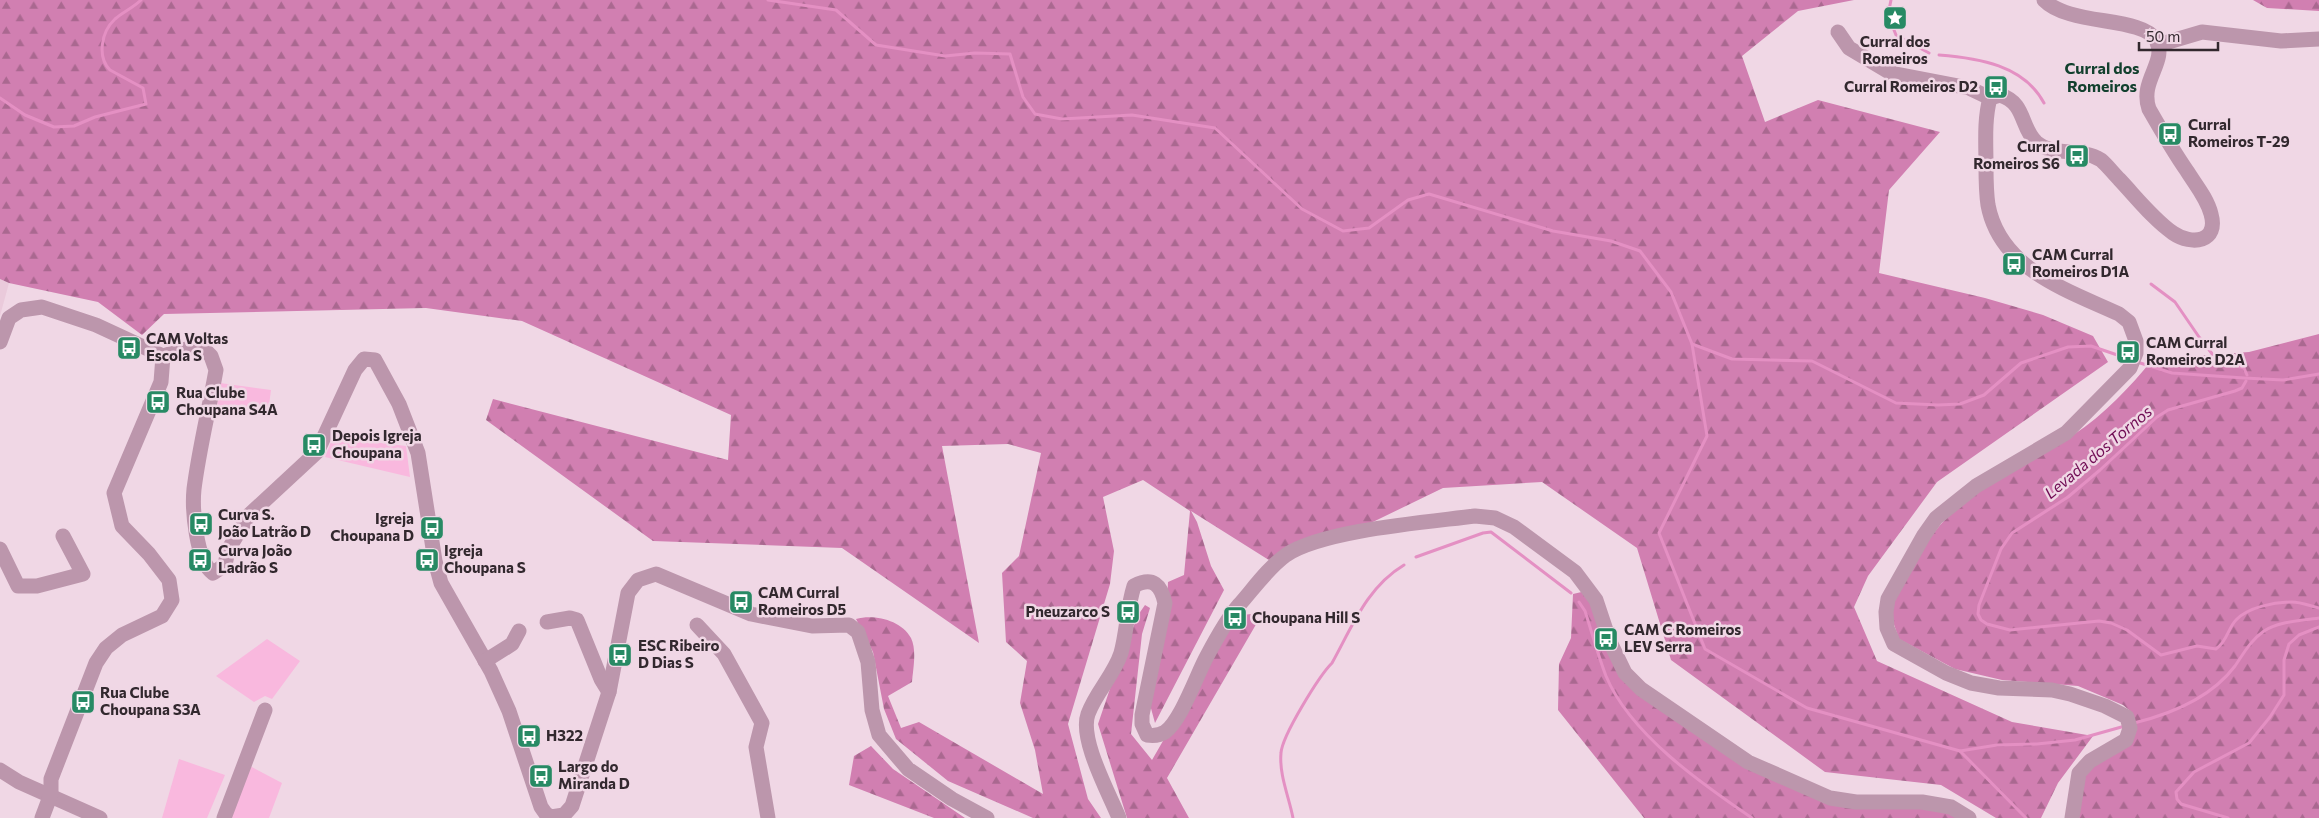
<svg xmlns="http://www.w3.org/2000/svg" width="2319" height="818" font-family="Commissioner,sans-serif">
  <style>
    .built { fill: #eacadb }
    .green { fill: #f9b8de }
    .forest { fill: url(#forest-firs) }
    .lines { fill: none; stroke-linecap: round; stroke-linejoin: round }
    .stream { stroke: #e490c3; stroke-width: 3 }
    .minor { stroke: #bc96ac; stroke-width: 15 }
    .labels { text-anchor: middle; stroke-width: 5; stroke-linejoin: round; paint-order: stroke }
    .poi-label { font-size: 15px; font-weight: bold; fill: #32282e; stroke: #f0d7e5; text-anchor: start }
    .neighbourhood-label { font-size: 16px; font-weight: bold; fill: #12402e; stroke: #f0d7e5 }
    .water-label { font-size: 16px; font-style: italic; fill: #700c54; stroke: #f0d7e5 }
  </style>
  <defs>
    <pattern id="forest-firs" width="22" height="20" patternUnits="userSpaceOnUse" patternTransform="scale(1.25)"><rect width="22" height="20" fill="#d17fb1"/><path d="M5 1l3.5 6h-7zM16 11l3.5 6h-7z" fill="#aa6890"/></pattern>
  </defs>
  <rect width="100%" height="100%" fill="#f0d7e5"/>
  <polygon class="built" points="0,279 9,283 0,316"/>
  <g class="green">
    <polygon points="220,383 271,390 268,413 217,406"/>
    <polygon points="333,437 406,446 410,477 325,457"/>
    <polygon points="267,639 300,661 272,699 265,696 254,702 216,676"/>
    <polygon points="179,759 225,775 207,818 162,818"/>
    <polygon points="250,766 282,783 269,818 230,818"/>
  </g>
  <g class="forest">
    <path d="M 0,0 L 1854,0 L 1798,11 L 1742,56 L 1765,122 L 1818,100 L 1940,132 L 1889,190 L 1879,273 L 1985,298 L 2043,315 L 2093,336 L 2108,362 L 1937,482 L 1868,576 L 1854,607 L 1877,661 L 2012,722 L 2093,736 L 2058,783 L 2041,818 L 1996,818 L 1941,785 L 1825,772 L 1671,660 L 1637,548 L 1542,482 L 1443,488 L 1346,535 L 1275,564 L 1191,511 L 1197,522 L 1211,566 L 1224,590 L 1155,723 L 1149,701 L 1166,627 L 1168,582 L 1184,575 L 1190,511 L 1143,480 L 1103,497 L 1114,551 L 1110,584 L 1068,724 L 1088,799 L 1101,818 L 1033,818 L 948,781 L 896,739 L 884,709 L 873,652 L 856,619 C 874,614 901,620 911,638 C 917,650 913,670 912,682 L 888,696 L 901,728 L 919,722 L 1043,794 L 1035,750 L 1020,703 L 1027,661 L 1006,642 L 1002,573 L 1019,556 L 1041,453 L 1008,444 L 942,446 L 979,643 L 842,548 L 653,541 L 486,420 L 493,399 L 728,460 L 731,415 L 522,321 L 426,308 L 164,314 L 142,335 L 98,302 L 9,283 L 0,279 Z"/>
    <polygon points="2253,0 2319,0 2319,11 2267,8"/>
    <path d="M 2319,334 L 2319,818 L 2072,818 L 2079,773 L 2120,745 L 2129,710 L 2123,705 L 2078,686 L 2002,680 L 1955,669 L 1899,639 L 1889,610 C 1908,574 1926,535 1957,508 C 1992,478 2035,460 2073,435 C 2104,415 2130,387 2153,359 L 2249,352 Z"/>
    <polygon points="1590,590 1625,673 1748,762 1830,798 1894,800 1969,818 1644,818 1558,710 1559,664 1571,638 1573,594"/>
    <polygon points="1145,605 1150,608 1142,634 1131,734 1152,760 1235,616 1251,614 1258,621 1167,778 1189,818 1127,818 1098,724 1116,671 1138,615"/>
    <polygon points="871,746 893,769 965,818 934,818 849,785 854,756"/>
  </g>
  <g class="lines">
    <g class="stream">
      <polyline points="768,0 836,10 876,45 945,56 975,53 1010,54 1023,97 1035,114 1062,119 1132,115 1215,128 1302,209 1343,231 1369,228 1408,200 1429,194 1553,231 1611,241 1640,251 1671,292 1692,344 1732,359 1812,361 1896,403 1938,405 1960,404 1984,395 2021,363 2068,347 2091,346 2129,359"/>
      <polyline points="1891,0 1888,15 1896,35 1929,53"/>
      <path d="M 1939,55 C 1978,58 2024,65 2044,103"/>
      <path d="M 0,98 L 25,115 L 54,127 L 74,126 L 95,117 L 146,104 L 143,88 L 110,70 C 97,57 101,32 115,19 C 123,12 133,8 141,0"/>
      <polyline points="2151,284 2175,302 2199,337 2217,360 2244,368 2247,375"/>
      <polyline points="1692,344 1707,436 1659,533 1705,649 1807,708 1960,751 2026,818"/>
      <polyline points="2137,362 2172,373 2244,378 2283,380 2319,374"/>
      <path d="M 2246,381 L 2242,388 L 2235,391 L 2168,410 L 2157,417 L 2100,470 L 2068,497 L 2012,533 L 2001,549 L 1979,605 L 1978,614 L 1981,620 L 1987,624 L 2010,630 L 2099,621 L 2111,623 L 2127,630 L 2161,655 L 2197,646 L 2216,649 C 2227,642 2228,628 2236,620 C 2248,607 2275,602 2292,602 C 2301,602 2310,606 2319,608"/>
      <polyline points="1416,557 1483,533 1491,532 1571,593"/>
      <path d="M 1579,602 L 1585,611 C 1592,633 1598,655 1606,676 C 1630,734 1702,784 1752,818"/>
      <path d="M 2134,723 C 2171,714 2211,698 2235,666 C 2244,653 2250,641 2264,631 C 2279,621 2301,621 2319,618"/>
      <polyline points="1960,751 1997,745 2037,744 2075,740 2125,726"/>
      <path d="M 1293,818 C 1289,797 1279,775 1281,753 C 1282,736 1319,676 1332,663 C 1352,627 1367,587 1404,565"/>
      <polyline points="2228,818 2181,804 2177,799 2176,792 2194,772 2249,743 2270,717 2284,695 2284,660 2289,644 2299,635 2319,627"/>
    </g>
    <g class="minor">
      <polyline points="1838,32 1849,48 1891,73 1969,88 1990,98"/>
      <polyline points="2158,45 2202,32 2281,41 2319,39"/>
      <path d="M 1990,98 C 1984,120 1986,144 1986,166 C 1986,179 1986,192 1988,205 C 2000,269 2067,290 2119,314 L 2129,322 L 2136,341 L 2136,353 L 2130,368 L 2066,433 L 1976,486 L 1936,518 L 1924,535 L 1888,599 L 1886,612 L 1887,628 L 1894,644 L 1946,673 L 1971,683 L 1999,688 L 2052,690 L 2070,694 L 2105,706 L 2127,717 L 2130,728 L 2126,740 L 2090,761 L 2079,773 L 2072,818"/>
      <path d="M 1990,98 L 2000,95 C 2026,103 2020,127 2036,142 C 2053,157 2081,147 2101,160 C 2107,165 2113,173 2119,179 C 2136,197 2153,219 2173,233 C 2192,246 2219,242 2211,214 C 2207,198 2195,184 2187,171 C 2173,151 2161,130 2149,109 C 2139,80 2168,62 2156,40 C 2142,16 2069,26 2044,0"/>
      <path d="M 0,342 L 9,318 L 21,310 L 42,307 L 96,325 L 163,356 L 190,348 L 206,351 L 211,356 L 216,370 C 209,410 199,449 194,489 C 192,509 196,561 213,573 L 225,565 L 228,550 L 249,515 L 317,452 L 355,370 L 364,359 L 375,360 L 399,404 L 418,453 L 435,561 L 441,583 L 491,671 L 509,711 L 541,807 L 546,814 L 551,817 L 564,815 L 572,806 L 609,692 L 628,593 L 638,580 L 656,574 L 751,614 L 812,626 L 849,625 L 858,632 L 868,662 L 872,710 L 879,735 L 908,769 L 952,799 L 987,818"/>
      <polyline points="0,549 18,586 37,586 83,574 63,536"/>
      <polyline points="547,622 570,618 577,620 601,679 609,692"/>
      <polyline points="697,625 724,654 762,723 756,747 768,818"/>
      <polyline points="485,661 512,644 519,631"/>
      <polyline points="0,770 19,782 100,818"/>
      <polyline points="42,818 51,794 51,779 96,663 106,648 122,635 162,616 172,600 169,580 149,554 122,526 114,493 161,382 163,356"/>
      <polyline points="224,818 265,710"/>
      <path d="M 1119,818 C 1109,793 1079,739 1088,714 C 1096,692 1114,675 1121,653 C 1127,631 1127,608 1134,586 C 1153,576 1161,585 1165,603 L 1142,715 L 1142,724 L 1147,735 C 1154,736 1159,736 1165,732 C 1181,721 1197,674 1207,656 C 1216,639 1227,619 1239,605 C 1254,588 1268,568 1286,555 C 1323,530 1429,522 1475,516 L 1495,518 L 1514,527 L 1575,572 L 1596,600 L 1610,642 L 1625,673 L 1641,689 L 1748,762 L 1830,798 L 1856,802 L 1922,802 L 1951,807 L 1969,818"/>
    </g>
  </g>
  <defs>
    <symbol id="sight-square" viewBox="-11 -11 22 22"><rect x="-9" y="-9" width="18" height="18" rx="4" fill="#278a64" stroke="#f0d7e5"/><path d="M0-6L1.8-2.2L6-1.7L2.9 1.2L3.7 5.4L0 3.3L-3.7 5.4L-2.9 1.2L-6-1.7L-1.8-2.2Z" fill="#fff"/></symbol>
    <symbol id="bus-square" viewBox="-11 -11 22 22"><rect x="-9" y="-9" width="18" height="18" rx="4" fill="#278a64" stroke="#f0d7e5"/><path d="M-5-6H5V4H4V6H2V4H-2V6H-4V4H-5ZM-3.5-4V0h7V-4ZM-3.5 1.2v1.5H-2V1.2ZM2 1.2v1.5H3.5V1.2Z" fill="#fff"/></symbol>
  </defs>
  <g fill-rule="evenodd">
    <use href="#sight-square" x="1881" y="4" width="28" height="28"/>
    <use href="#bus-square" x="1982" y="73" width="28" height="28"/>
    <use href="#bus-square" x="2156" y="120" width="28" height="28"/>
    <use href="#bus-square" x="2063" y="142" width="28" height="28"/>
    <use href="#bus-square" x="2000" y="250" width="28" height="28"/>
    <use href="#bus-square" x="115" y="334" width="28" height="28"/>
    <use href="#bus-square" x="2114" y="338" width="28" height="28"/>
    <use href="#bus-square" x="144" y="388" width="28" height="28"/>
    <use href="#bus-square" x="300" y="431" width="28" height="28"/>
    <use href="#bus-square" x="187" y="510" width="28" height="28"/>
    <use href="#bus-square" x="418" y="514" width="28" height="28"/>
    <use href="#bus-square" x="186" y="546" width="28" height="28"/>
    <use href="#bus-square" x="413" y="546" width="28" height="28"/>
    <use href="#bus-square" x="727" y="588" width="28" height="28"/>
    <use href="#bus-square" x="1114" y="598" width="28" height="28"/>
    <use href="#bus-square" x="1221" y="604" width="28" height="28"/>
    <use href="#bus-square" x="1592" y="625" width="28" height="28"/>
    <use href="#bus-square" x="606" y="641" width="28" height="28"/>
    <use href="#bus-square" x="69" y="688" width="28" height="28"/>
    <use href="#bus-square" x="515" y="722" width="28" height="28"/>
    <use href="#bus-square" x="527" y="762" width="28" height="28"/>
  </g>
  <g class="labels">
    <g class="poi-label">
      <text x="1895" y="47" text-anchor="middle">Curral dos<tspan x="1895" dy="17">Romeiros</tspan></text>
      <text x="1978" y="92" text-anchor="end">Curral Romeiros D2</text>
      <text x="2188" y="130">Curral<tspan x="2188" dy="17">Romeiros T-29</tspan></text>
      <text x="2060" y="152" text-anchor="end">Curral<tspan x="2060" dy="17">Romeiros S6</tspan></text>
      <text x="2032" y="260">CAM Curral<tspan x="2032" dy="17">Romeiros D1A</tspan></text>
      <text x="146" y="344">CAM Voltas<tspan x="146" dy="17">Escola S</tspan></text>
      <text x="2146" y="348">CAM Curral<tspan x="2146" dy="17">Romeiros D2A</tspan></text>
      <text x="176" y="398">Rua Clube<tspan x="176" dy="17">Choupana S4A</tspan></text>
      <text x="332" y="441">Depois Igreja<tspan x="332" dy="17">Choupana</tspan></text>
      <text x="218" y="520">Curva S.<tspan x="218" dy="17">João Latrão D</tspan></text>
      <text x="414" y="524" text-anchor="end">Igreja<tspan x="414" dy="17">Choupana D</tspan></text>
      <text x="218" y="556">Curva João<tspan x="218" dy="17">Ladrão S</tspan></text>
      <text x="444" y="556">Igreja<tspan x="444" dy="17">Choupana S</tspan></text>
      <text x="758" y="598">CAM Curral<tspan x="758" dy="17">Romeiros D5</tspan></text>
      <text x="1110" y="617" text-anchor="end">Pneuzarco S</text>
      <text x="1252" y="623">Choupana Hill S</text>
      <text x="1624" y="635">CAM C Romeiros<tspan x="1624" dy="17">LEV Serra</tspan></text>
      <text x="638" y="651">ESC Ribeiro<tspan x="638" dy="17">D Dias S</tspan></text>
      <text x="100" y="698">Rua Clube<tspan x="100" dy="17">Choupana S3A</tspan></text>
      <text x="546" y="741">H322</text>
      <text x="558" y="772">Largo do<tspan x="558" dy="17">Miranda D</tspan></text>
    </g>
    <g class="neighbourhood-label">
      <text x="2102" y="74">Curral dos<tspan x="2102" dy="18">Romeiros</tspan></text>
    </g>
    <g class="water-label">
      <text transform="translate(2098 452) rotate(-40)" y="6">Levada dos Tornos</text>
    </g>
  </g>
  <path d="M2139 42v8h79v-8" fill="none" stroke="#32282e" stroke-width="2.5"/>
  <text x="2146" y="42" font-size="15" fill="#32282e" stroke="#f0d7e5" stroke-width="4" paint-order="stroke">50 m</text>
</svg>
